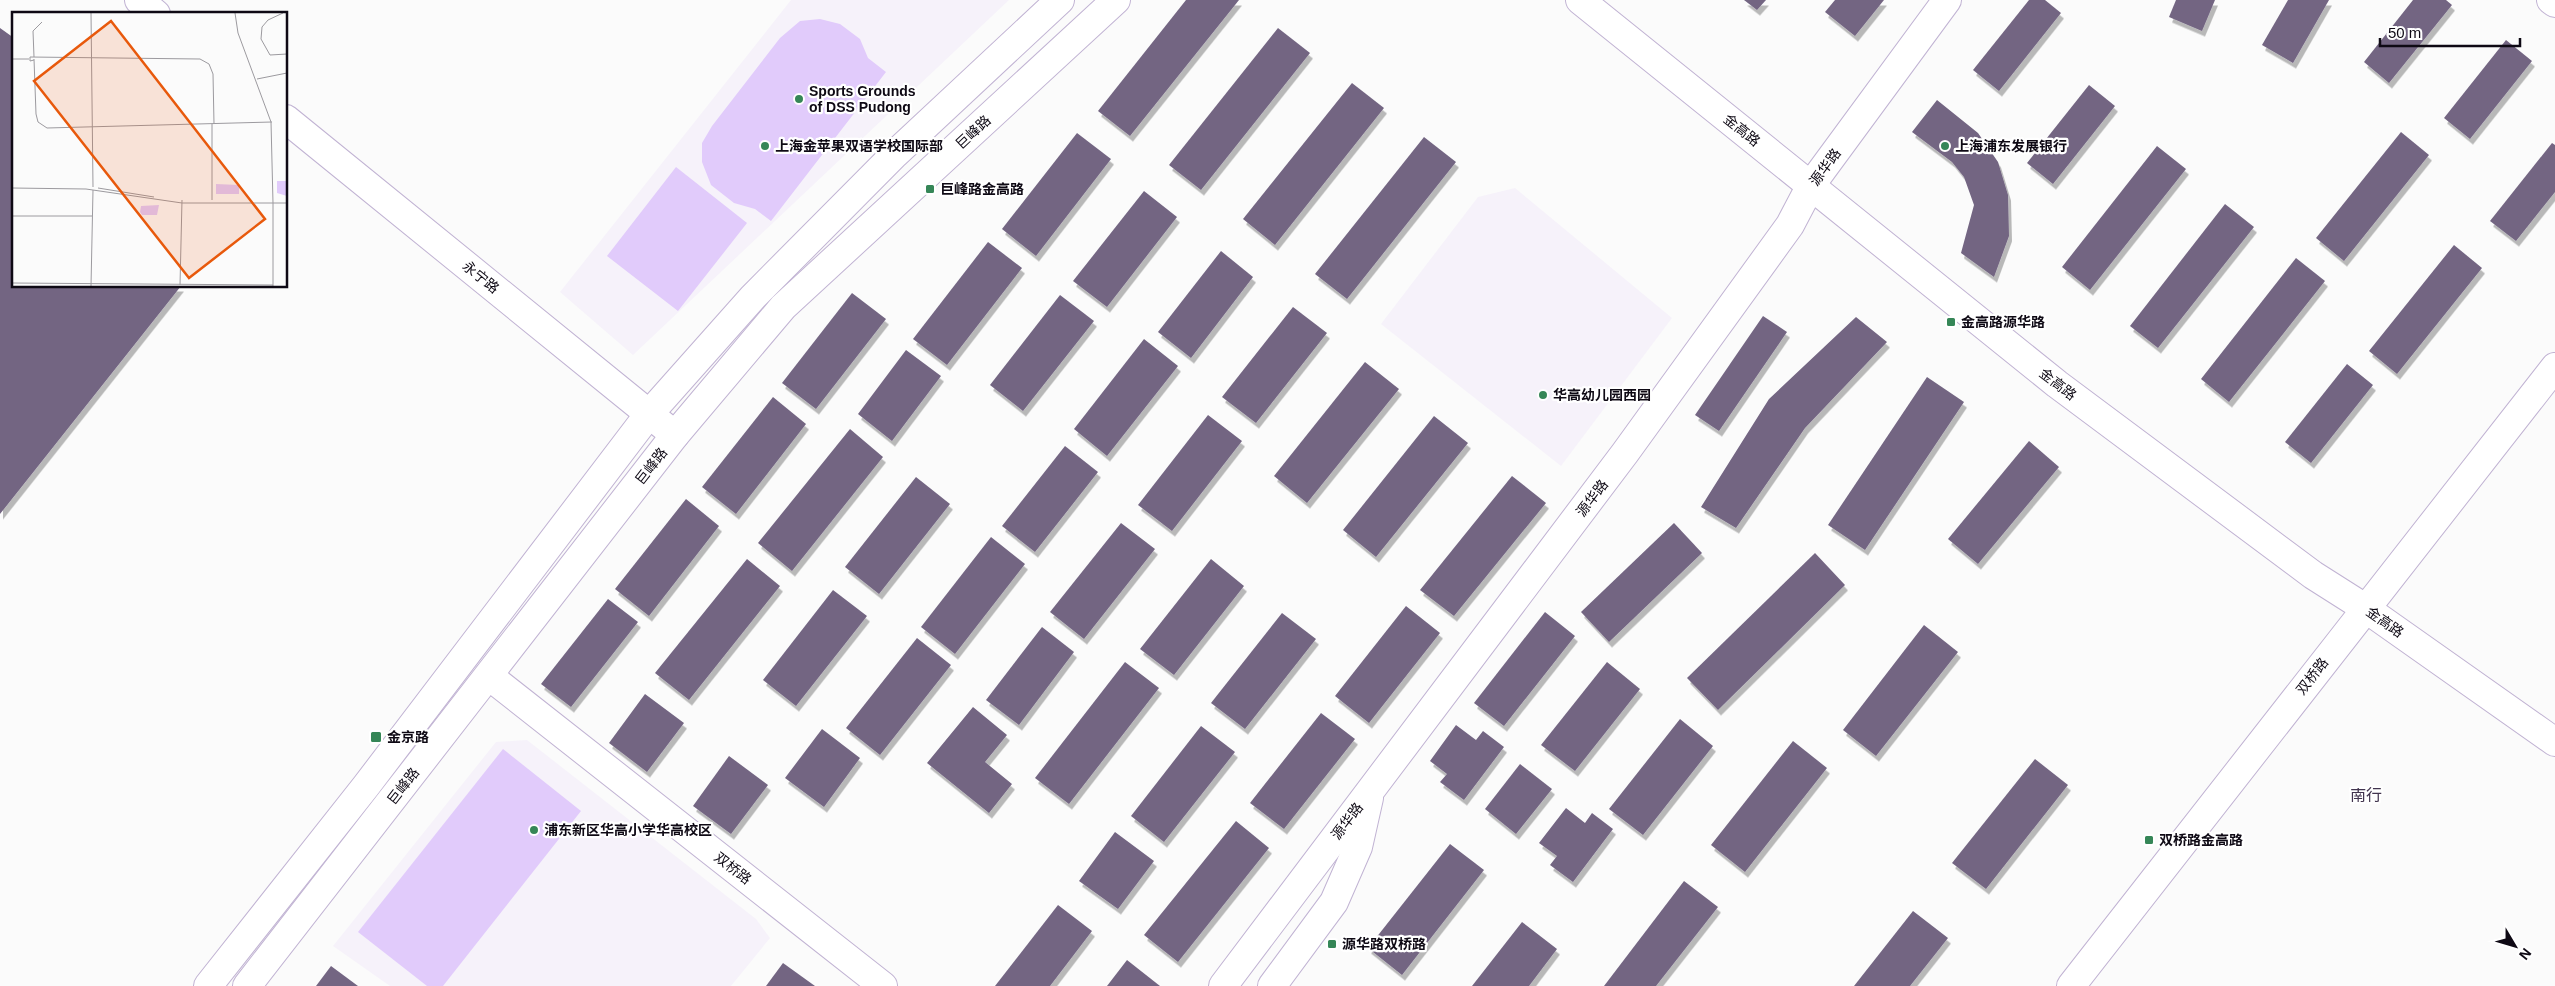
<svg xmlns="http://www.w3.org/2000/svg" width="2555" height="986" font-family="Arial,'Noto Sans SC',sans-serif">
  <style>
    .built { fill: #f6f2fa }
    .green { fill: #e1cbfb }
    .building { fill: #736582; filter: url(#shadow) }
    .lines { fill: none; stroke-linecap: round; stroke-linejoin: round }
    .minor-casing { stroke: #c1b3d3; stroke-width: 30 }
    .major-casing { stroke: #c1b3d3; stroke-width: 30 }
    .minor { stroke: #fff; stroke-width: 28 }
    .major { stroke: #fff; stroke-width: 28 }
    .poi-dot { fill: #358657; stroke: #fff; stroke-width: 2 }
    .labels { text-anchor: middle; stroke-width: 4.5; stroke-linejoin: round; paint-order: stroke }
    .poi-label { font-size: 14px; font-weight: bold; fill: #0e0914; stroke: #fff; text-anchor: start }
    .street-label { font-size: 14px; fill: #0e0914; stroke: #fff }
    .quarter-label { font-size: 16px; fill: #41344e; stroke: #fff }
    .inset-road { fill: none; stroke: #9c9a9f; stroke-width: 1 }
    .view { fill: #e8590c; fill-opacity: 0.15; stroke: #e8590c; stroke-width: 2.5 }
    .inset-edge { fill: none; stroke: #0e0914; stroke-width: 2.5 }
  </style>
  <defs>
    <filter id="shadow"><feDropShadow dx="3" dy="5.5" stdDeviation="0" flood-color="#0004"/></filter>
  </defs>
  <rect width="100%" height="100%" fill="#fbfbfb"/>
  <g class="built">
    <polygon points="791,0 1009,0 633,355 560,292"/>
    <polygon points="1515,188 1672,318 1561,466 1381,324 1478,197"/>
    <polygon points="527,740 756,919 770,938 731,986 390,986 333,946 496,742"/>
  </g>
  <g class="green">
    <polygon points="820,19 840,24 860,39 868,58 886,72 771,221 755,209 734,203 711,185 702,162 702,143 712,126 780,38 800,21"/>
    <polygon points="676,167 747,223 678,311 607,256"/>
    <polygon points="503,749 581,811 443,986 427,986 358,932"/>
  </g>
  <g class="building">
    <polygon points="1186,0 1239,0 1130,136 1098,111"/>
    <polygon points="1744,0 1766,0 1757,10"/>
    <polygon points="1835,0 1884,0 1855,36 1825,12"/>
    <polygon points="2029,0 2045,0 2061,13 1999,91 1973,70"/>
    <polygon points="2176,0 2215,0 2202,31 2169,17"/>
    <polygon points="2288,0 2329,0 2293,63 2262,45"/>
    <polygon points="2413,0 2446,0 2452,5 2389,83 2364,62"/>
    <polygon points="0,28 14,38 14,286 181,286 0,514"/>
    <polygon points="1278,28 1310,53 1201,190 1169,165"/>
    <polygon points="2506,40 2532,61 2470,139 2444,118"/>
    <polygon points="1352,83 1384,108 1275,245 1243,219"/>
    <polygon points="2089,85 2115,106 2053,184 2027,163"/>
    <polygon points="1937,100 1978,133 1998,162 2008,195 2009,236 1994,277 1961,253 1974,205 1964,177 1952,162 1912,132"/>
    <polygon points="2401,132 2429,155 2344,261 2316,238"/>
    <polygon points="1077,133 1111,159 1036,256 1002,229"/>
    <polygon points="1424,137 1456,162 1347,299 1315,274"/>
    <polygon points="2552,143 2555,145 2555,192 2516,241 2490,221"/>
    <polygon points="2157,146 2186,169 2090,290 2062,267"/>
    <polygon points="1144,191 1177,217 1107,307 1073,281"/>
    <polygon points="2225,204 2254,227 2158,348 2130,326"/>
    <polygon points="988,242 1022,268 947,365 913,339"/>
    <polygon points="2454,245 2482,268 2397,374 2369,351"/>
    <polygon points="1221,251 1253,277 1191,358 1158,332"/>
    <polygon points="2296,258 2325,281 2229,402 2201,379"/>
    <polygon points="852,293 886,319 816,409 782,383"/>
    <polygon points="1060,295 1094,321 1023,411 990,385"/>
    <polygon points="1293,307 1327,333 1256,423 1222,397"/>
    <polygon points="1763,316 1787,332 1719,431 1695,415"/>
    <polygon points="1856,317 1887,342 1805,428 1736,528 1701,507 1769,399"/>
    <polygon points="1144,339 1178,366 1107,456 1074,429"/>
    <polygon points="906,350 941,376 892,441 858,414"/>
    <polygon points="1365,362 1399,389 1307,503 1274,476"/>
    <polygon points="2347,364 2373,385 2311,463 2285,442"/>
    <polygon points="1927,377 1964,402 1865,550 1828,525"/>
    <polygon points="773,397 806,424 736,514 702,487"/>
    <polygon points="1208,415 1242,441 1172,531 1138,505"/>
    <polygon points="1434,416 1468,443 1376,557 1343,530"/>
    <polygon points="850,429 883,457 792,571 758,543"/>
    <polygon points="2029,441 2059,467 1978,564 1948,539"/>
    <polygon points="1065,446 1098,472 1035,552 1002,526"/>
    <polygon points="1512,476 1546,503 1454,616 1420,590"/>
    <polygon points="916,477 950,504 879,594 845,567"/>
    <polygon points="686,499 719,526 649,616 615,589"/>
    <polygon points="1121,523 1155,549 1084,639 1050,612"/>
    <polygon points="1674,523 1702,553 1609,642 1581,612"/>
    <polygon points="991,537 1025,564 955,654 921,627"/>
    <polygon points="1815,553 1845,585 1718,710 1687,678"/>
    <polygon points="747,559 780,586 689,700 655,673"/>
    <polygon points="1211,559 1244,586 1174,675 1140,649"/>
    <polygon points="833,590 867,616 796,706 763,680"/>
    <polygon points="608,599 638,622 571,707 541,684"/>
    <polygon points="1406,606 1440,633 1369,723 1335,696"/>
    <polygon points="1545,612 1575,636 1504,726 1474,703"/>
    <polygon points="1282,613 1316,639 1245,729 1211,703"/>
    <polygon points="1924,625 1958,652 1876,756 1843,730"/>
    <polygon points="1042,627 1074,652 1019,725 986,700"/>
    <polygon points="917,638 951,665 880,755 846,728"/>
    <polygon points="1125,662 1159,688 1069,804 1035,778"/>
    <polygon points="1607,662 1640,689 1575,771 1541,745"/>
    <polygon points="645,694 684,723 647,772 609,743"/>
    <polygon points="973,707 1007,735 985,762 1012,784 989,813 927,763"/>
    <polygon points="1321,713 1355,739 1284,829 1250,803"/>
    <polygon points="1680,719 1713,746 1643,835 1609,809"/>
    <polygon points="1456,725 1476,740 1483,731 1504,747 1464,800 1440,782 1447,774 1430,761"/>
    <polygon points="1201,726 1235,752 1164,842 1131,816"/>
    <polygon points="822,729 860,758 824,807 785,778"/>
    <polygon points="1793,741 1827,768 1745,872 1711,845"/>
    <polygon points="729,756 768,785 731,834 693,806"/>
    <polygon points="2035,759 2068,785 1986,889 1952,863"/>
    <polygon points="1520,764 1552,789 1516,834 1485,809"/>
    <polygon points="1566,808 1585,823 1592,813 1613,829 1573,882 1550,865 1557,856 1539,843"/>
    <polygon points="1236,821 1269,848 1178,962 1144,935"/>
    <polygon points="1115,832 1154,861 1118,909 1079,881"/>
    <polygon points="1450,844 1484,870 1402,975 1368,948"/>
    <polygon points="1684,881 1718,907 1656,986 1604,986"/>
    <polygon points="1058,905 1092,931 1050,986 995,986"/>
    <polygon points="1913,911 1948,938 1910,986 1854,986"/>
    <polygon points="1522,922 1557,949 1529,986 1472,986"/>
    <polygon points="1127,960 1160,986 1107,986"/>
    <polygon points="783,963 815,986 766,986"/>
    <polygon points="331,966 358,986 316,986"/>
  </g>
  <g class="lines">
    <defs>
      <g id="minor">
        <polyline points="139,0 156,14"/>
        <polyline points="2551,0 2555,3"/>
        <polyline points="286,119 675,435"/>
        <polyline points="489,676 883,986"/>
        <polyline points="1223,986 1625,453 1790,225 1811,185 1947,0"/>
        <polyline points="1272,986 1334,902 1358,847 1369,798"/>
        <polyline points="2071,986 2555,367"/>
      </g>
      <g id="major">
        <polyline points="1580,0 2057,384 2313,575 2365,608 2555,742"/>
        <polyline points="208,986 366,786 649,414 753,297 895,154 1060,0"/>
        <polyline points="247,986 675,435 783,307 1116,0"/>
      </g>
    </defs>
    <use href="#minor" class="minor-casing"/>
    <use href="#major" class="major-casing"/>
    <use href="#minor" class="minor"/>
    <use href="#major" class="major"/>
  </g>
  <g class="poi-dot">
    <circle cx="799" cy="99" r="5"/>
    <circle cx="765" cy="146" r="5"/>
    <circle cx="1945" cy="146" r="5"/>
    <rect x="925" y="184" width="10" height="10" rx="2.5"/>
    <rect x="1946" y="317" width="10" height="10" rx="2.5"/>
    <circle cx="1543" cy="395" r="5"/>
    <rect x="370" y="731" width="12" height="12" rx="2.5"/>
    <circle cx="534" cy="830" r="5"/>
    <rect x="2144" y="835" width="10" height="10" rx="2.5"/>
    <rect x="1327" y="939" width="10" height="10" rx="2.5"/>
  </g>
  <g class="labels">
    <g class="poi-label">
      <text x="809" y="96">Sports Grounds<tspan x="809" dy="16">of DSS Pudong</tspan></text>
      <text x="775" y="151">上海金苹果双语学校国际部</text>
      <text x="1955" y="151">上海浦东发展银行</text>
      <text x="940" y="194">巨峰路金高路</text>
      <text x="1961" y="327">金高路源华路</text>
      <text x="1553" y="400">华高幼儿园西园</text>
      <text x="387" y="742">金京路</text>
      <text x="544" y="835">浦东新区华高小学华高校区</text>
      <text x="2159" y="845">双桥路金高路</text>
      <text x="1342" y="949">源华路双桥路</text>
    </g>
    <g class="street-label">
      <text transform="translate(1742 130) rotate(39)" y="5">金高路</text>
      <text transform="translate(973 132) rotate(-43)" y="5">巨峰路</text>
      <text transform="translate(1825 167) rotate(-54)" y="5">源华路</text>
      <text transform="translate(481 277) rotate(39)" y="5">永宁路</text>
      <text transform="translate(2058 384) rotate(38)" y="5">金高路</text>
      <text transform="translate(651 466) rotate(-52)" y="5">巨峰路</text>
      <text transform="translate(1592 498) rotate(-53)" y="5">源华路</text>
      <text transform="translate(2385 622) rotate(35)" y="5">金高路</text>
      <text transform="translate(2312 676) rotate(-52)" y="5">双桥路</text>
      <text transform="translate(403 786) rotate(-52)" y="5">巨峰路</text>
      <text transform="translate(1347 821) rotate(-53)" y="5">源华路</text>
      <text transform="translate(733 868) rotate(38)" y="5">双桥路</text>
    </g>
    <g class="quarter-label">
      <text x="2366" y="801">南行</text>
    </g>
  </g>
  <g transform="translate(12 12)">
    <rect width="275" height="275" fill="#fbfbfb"/>
    <path d="M 265,169 L 275,169 L 275,184 L 265,181 ZM 204,172 L 227,173 L 227,182 L 204,182 ZM 147,193 L 145,203 L 130,203 L 128,200 L 129,194 Z" fill="#e1cbfb"/>
    <path class="inset-road" d="M 79,1 L 81,175M 223,1 L 226,21 L 259,110 L 261,191M 271,1 L 256,8 L 250,15 L 249,27 L 258,43 L 275,42M 22,45 L 21,19 L 30,10M 0,47 L 17,47M 22,47 L 24,102 L 26,110 L 35,116 L 260,110M 22,48 L 18,49 L 18,45 L 188,47 L 197,52 L 201,62 L 202,112M 245,67 L 275,61M 0,176 L 74,177 L 170,191 L 275,191M 86,176 L 142,185M 200,188 L 200,112M 261,191 L 261,274M 0,204 L 80,204M 0,271 L 261,273M 168,273 L 170,188M 79,274 L 81,178"/>
    <path class="view" d="M 99,9 L 253,207 L 177,266 L 22,69 Z"/>
    <rect width="275" height="275" class="inset-edge"/>
  </g>
  <g transform="translate(2515 946) rotate(128)" stroke="#ffffff" stroke-width="4" paint-order="stroke">
  <path d="M0-4L9 19L0 12L-9 19Z" fill="#0e0914"/>
  <text y="-8" font-size="14" font-weight="bold" text-anchor="middle" fill="#0e0914">N</text>
  </g>
  <path d="M2380 38v8h140v-8" fill="none" stroke="#0e0914" stroke-width="2.5"/>
  <text x="2388" y="38" font-size="15" fill="#0e0914" stroke="#ffffff" stroke-width="4" paint-order="stroke">50 m</text>
</svg>
